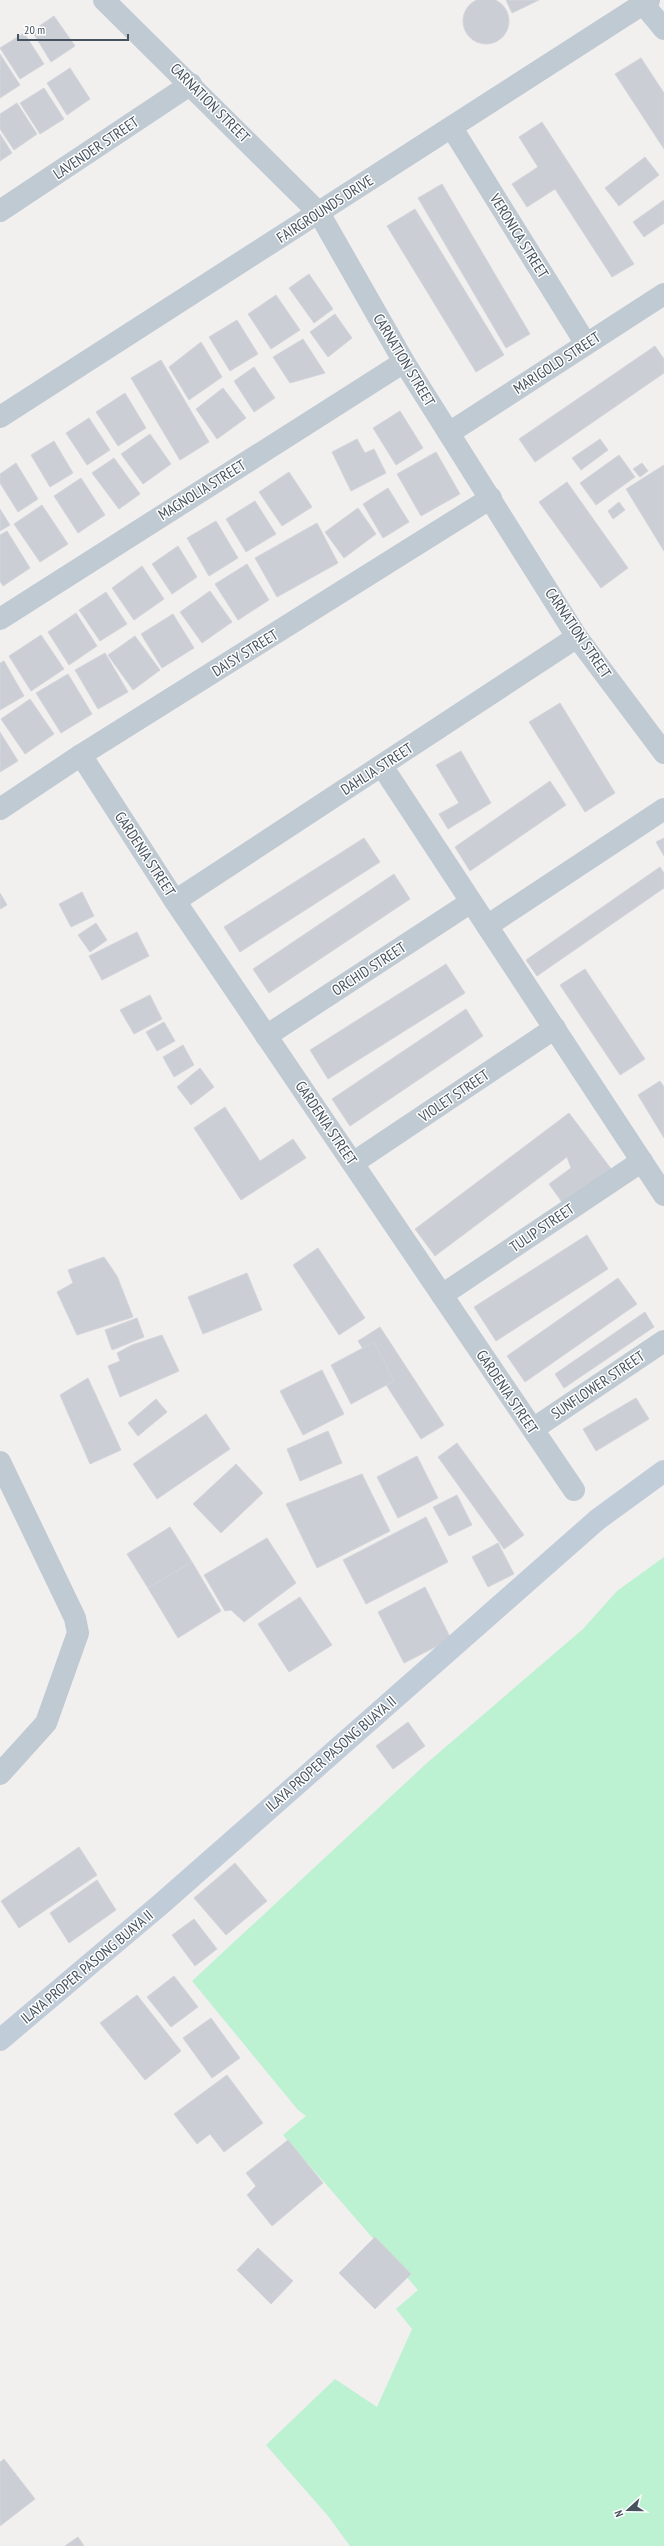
<svg xmlns="http://www.w3.org/2000/svg" width="664" height="2546" font-family="'PT Sans Narrow',sans-serif">
  <style>
    .green { fill: #bcf1d2 }
    .building { fill: #cbced4; stroke: #d3d5db }
    .lines { fill: none; stroke-linecap: round; stroke-linejoin: round }
    .street { stroke: #bfcad2; stroke-width: 22 }
    .secondary { stroke: #c1ccd9; stroke-width: 22 }
    .labels { text-anchor: middle; stroke-width: 3; stroke-linejoin: round; paint-order: stroke }
    .street-label { font-size: 15px; fill: #46525e; stroke: #fff }
  </style>
  <rect width="100%" height="100%" fill="#f2efef"/>
  <polygon class="green" points="664,1557 664,2546 350,2546 328,2516 266,2445 335,2379 377,2407 412,2329 396,2309 418,2290 283,2135 306,2116 298,2110 192,1981 428,1762 583,1629 617,1591"/>
  <g class="building">
    <circle cx="486" cy="21" r="23"/>
    <polygon points="506,0 539,0 512,13"/>
    <polygon points="54,16 75,46 51,62 32,31"/>
    <polygon points="24,33 44,64 20,79 0,48"/>
    <polygon points="0,54 20,85 0,98"/>
    <polygon points="641,58 664,93 664,149 615,74"/>
    <polygon points="70,68 90,99 67,115 47,83"/>
    <polygon points="44,88 64,119 40,134 20,103"/>
    <polygon points="17,103 37,134 14,150 0,129 0,114"/>
    <polygon points="542,122 634,264 612,277 555,189 527,207 512,184 538,167 519,137"/>
    <polygon points="0,134 12,153 0,161"/>
    <polygon points="645,157 659,175 619,206 605,188"/>
    <polygon points="442,184 530,334 506,348 418,198"/>
    <polygon points="664,200 664,223 644,237 633,222"/>
    <polygon points="415,209 504,355 476,372 387,226"/>
    <polygon points="309,274 333,309 314,323 289,288"/>
    <polygon points="276,295 300,330 271,349 248,314"/>
    <polygon points="335,314 352,338 328,357 310,332"/>
    <polygon points="237,320 258,354 230,371 209,337"/>
    <polygon points="303,339 325,373 290,383 273,357"/>
    <polygon points="201,342 222,377 189,400 169,367"/>
    <polygon points="655,346 664,359 664,373 535,462 519,439"/>
    <polygon points="161,360 209,442 180,460 131,378"/>
    <polygon points="254,367 275,398 254,412 234,381"/>
    <polygon points="223,388 246,418 217,439 196,409"/>
    <polygon points="125,393 146,428 118,446 96,412"/>
    <polygon points="400,411 423,448 396,465 373,428"/>
    <polygon points="89,418 110,450 87,465 66,433"/>
    <polygon points="150,434 171,464 143,484 121,454"/>
    <polygon points="357,439 365,453 374,449 386,473 351,491 332,452"/>
    <polygon points="600,439 608,450 581,470 572,458"/>
    <polygon points="54,441 73,473 50,487 31,455"/>
    <polygon points="436,452 460,494 421,516 397,474"/>
    <polygon points="619,455 635,477 596,505 580,483"/>
    <polygon points="114,458 140,494 119,509 92,473"/>
    <polygon points="16,463 38,499 18,512 0,483 0,474"/>
    <polygon points="642,463 648,471 640,477 633,469"/>
    <polygon points="664,465 664,551 626,489"/>
    <polygon points="289,472 312,507 282,526 259,492"/>
    <polygon points="81,478 105,515 78,533 54,496"/>
    <polygon points="567,482 628,568 601,588 539,502"/>
    <polygon points="388,488 409,522 383,538 363,504"/>
    <polygon points="255,501 276,534 246,552 226,519"/>
    <polygon points="619,502 625,510 613,519 608,511"/>
    <polygon points="42,505 68,544 40,562 14,524"/>
    <polygon points="358,508 376,534 344,558 325,532"/>
    <polygon points="0,509 10,525 0,531"/>
    <polygon points="216,521 238,558 209,576 187,538"/>
    <polygon points="317,523 338,563 277,597 255,558"/>
    <polygon points="7,531 30,568 3,586 0,581 0,535"/>
    <polygon points="178,546 197,577 172,594 152,564"/>
    <polygon points="247,564 269,600 238,620 215,584"/>
    <polygon points="142,566 164,599 134,620 112,588"/>
    <polygon points="210,591 232,622 202,643 180,612"/>
    <polygon points="106,592 127,624 100,641 79,610"/>
    <polygon points="76,613 97,646 69,665 48,632"/>
    <polygon points="173,614 194,648 162,668 141,634"/>
    <polygon points="41,635 64,669 31,691 9,656"/>
    <polygon points="135,636 160,670 133,690 108,655"/>
    <polygon points="105,653 128,692 98,709 75,670"/>
    <polygon points="4,661 24,696 0,710 0,663"/>
    <polygon points="68,674 92,714 61,733 36,693"/>
    <polygon points="30,699 54,734 25,754 1,719"/>
    <polygon points="560,703 615,793 585,812 529,722"/>
    <polygon points="0,732 18,761 0,772"/>
    <polygon points="461,751 491,803 448,829 439,814 459,803 436,765"/>
    <polygon points="550,781 566,805 470,871 455,847"/>
    <polygon points="364,838 380,862 240,952 224,927"/>
    <polygon points="664,838 664,856 656,842"/>
    <polygon points="660,867 664,873 664,888 537,976 526,960"/>
    <polygon points="394,874 410,899 269,993 253,969"/>
    <polygon points="82,892 94,916 71,927 59,904"/>
    <polygon points="0,893 7,905 0,909"/>
    <polygon points="96,923 107,940 90,952 78,935"/>
    <polygon points="137,932 149,956 102,980 89,956"/>
    <polygon points="446,964 465,993 328,1079 310,1050"/>
    <polygon points="585,969 645,1059 620,1075 560,985"/>
    <polygon points="150,995 162,1019 134,1034 120,1010"/>
    <polygon points="466,1009 483,1036 350,1126 332,1099"/>
    <polygon points="164,1022 175,1041 157,1051 146,1032"/>
    <polygon points="183,1045 194,1065 174,1077 163,1057"/>
    <polygon points="200,1068 214,1087 191,1105 177,1087"/>
    <polygon points="660,1081 664,1087 664,1138 638,1095"/>
    <polygon points="225,1107 260,1161 293,1139 306,1158 241,1200 194,1128"/>
    <polygon points="569,1113 612,1170 564,1205 549,1184 571,1168 567,1157 435,1256 415,1229"/>
    <polygon points="587,1235 608,1269 496,1341 474,1307"/>
    <polygon points="318,1248 365,1318 339,1335 293,1265"/>
    <polygon points="104,1257 117,1276 133,1317 77,1335 57,1292 73,1283 68,1270"/>
    <polygon points="247,1273 262,1310 203,1334 188,1297"/>
    <polygon points="618,1278 637,1304 525,1382 507,1356"/>
    <polygon points="645,1312 654,1327 564,1388 555,1374"/>
    <polygon points="137,1318 144,1337 112,1350 105,1330"/>
    <polygon points="380,1327 444,1425 421,1439 358,1341"/>
    <polygon points="162,1335 179,1371 120,1397 108,1366 120,1361 117,1353 132,1345"/>
    <polygon points="374,1342 394,1381 351,1404 331,1365"/>
    <polygon points="322,1370 344,1414 303,1435 280,1391"/>
    <polygon points="88,1378 121,1450 90,1464 60,1395"/>
    <polygon points="636,1398 649,1419 596,1451 583,1429"/>
    <polygon points="156,1399 167,1412 138,1436 128,1423"/>
    <polygon points="206,1414 230,1449 157,1499 133,1464"/>
    <polygon points="328,1431 342,1463 300,1481 287,1449"/>
    <polygon points="457,1443 524,1535 504,1549 438,1457"/>
    <polygon points="417,1456 438,1498 398,1518 377,1477"/>
    <polygon points="236,1464 263,1493 221,1533 193,1504"/>
    <polygon points="362,1474 390,1531 317,1568 286,1504"/>
    <polygon points="457,1495 472,1525 449,1536 433,1507"/>
    <polygon points="426,1517 448,1562 366,1604 343,1560"/>
    <polygon points="170,1527 192,1562 148,1588 127,1554"/>
    <polygon points="267,1538 296,1583 244,1622 231,1610 225,1611 204,1575"/>
    <polygon points="498,1543 514,1574 488,1587 472,1557"/>
    <polygon points="192,1562 221,1611 178,1638 148,1588"/>
    <polygon points="425,1587 451,1639 404,1663 378,1612"/>
    <polygon points="300,1597 332,1645 289,1672 258,1624"/>
    <polygon points="408,1722 425,1746 393,1769 376,1746"/>
    <polygon points="79,1847 97,1875 19,1928 1,1901"/>
    <polygon points="235,1863 267,1901 226,1935 194,1898"/>
    <polygon points="97,1880 116,1910 69,1943 50,1913"/>
    <polygon points="194,1919 217,1949 195,1966 172,1935"/>
    <polygon points="174,1976 198,2007 171,2027 147,1997"/>
    <polygon points="137,1995 181,2051 145,2080 100,2023"/>
    <polygon points="211,2018 240,2058 212,2078 183,2038"/>
    <polygon points="227,2075 263,2123 224,2152 210,2134 197,2144 174,2114"/>
    <polygon points="288,2140 323,2183 272,2226 247,2195 256,2186 246,2173"/>
    <polygon points="375,2237 411,2274 375,2309 339,2273"/>
    <polygon points="258,2248 293,2281 271,2304 237,2270"/>
    <polygon points="4,2459 35,2499 0,2526 0,2462"/>
    <polygon points="78,2537 84,2546 65,2546"/>
  </g>
  <g class="lines">
    <g class="street">
      <polyline points="104,0 319,213 404,362 577,637 664,753"/>
      <polyline points="644,5 664,29"/>
      <polyline points="452,128 586,344"/>
      <polyline points="0,211 191,84"/>
      <polyline points="0,417 649,0"/>
      <polyline points="449,433 664,294"/>
      <polyline points="0,619 404,362"/>
      <polyline points="81,755 175,901 574,1490"/>
      <polyline points="382,766 664,1195"/>
      <polyline points="0,809 81,755 491,498"/>
      <polyline points="175,901 577,637"/>
      <polyline points="487,926 664,809"/>
      <polyline points="266,1036 471,902"/>
      <polyline points="353,1163 555,1028"/>
      <polyline points="442,1295 642,1161"/>
      <polyline points="533,1429 664,1341"/>
      <polyline points="0,1462 75,1618 78,1633 46,1723 0,1774"/>
    </g>
    <polyline class="secondary" points="0,2040 161,1904 597,1520 664,1471"/>
  </g>
  <g class="labels">
    <g class="street-label">
      <text transform="translate(210 103) rotate(45)" y="5">CARNATION STREET</text>
      <text transform="translate(96 148) rotate(-34)" y="5">LAVENDER STREET</text>
      <text transform="translate(325 209) rotate(-33)" y="5">FAIRGROUNDS DRIVE</text>
      <text transform="translate(519 236) rotate(58)" y="5">VERONICA STREET</text>
      <text transform="translate(404 360) rotate(59)" y="5">CARNATION STREET</text>
      <text transform="translate(557 363) rotate(-33)" y="5">MARIGOLD STREET</text>
      <text transform="translate(202 490) rotate(-32)" y="5">MAGNOLIA STREET</text>
      <text transform="translate(578 633) rotate(56)" y="5">CARNATION STREET</text>
      <text transform="translate(245 653) rotate(-32)" y="5">DAISY STREET</text>
      <text transform="translate(377 769) rotate(-33)" y="5">DAHLIA STREET</text>
      <text transform="translate(145 854) rotate(57)" y="5">GARDENIA STREET</text>
      <text transform="translate(369 969) rotate(-33)" y="5">ORCHID STREET</text>
      <text transform="translate(454 1096) rotate(-34)" y="5">VIOLET STREET</text>
      <text transform="translate(326 1123) rotate(56)" y="5">GARDENIA STREET</text>
      <text transform="translate(542 1228) rotate(-34)" y="5">TULIP STREET</text>
      <text transform="translate(598 1385) rotate(-34)" y="5">SUNFLOWER STREET</text>
      <text transform="translate(507 1392) rotate(56)" y="5">GARDENIA STREET</text>
      <text transform="translate(331 1754) rotate(-41)" y="5">ILAYA PROPER PASONG BUAYA II</text>
      <text transform="translate(87 1967) rotate(-40)" y="5">ILAYA PROPER PASONG BUAYA II</text>
    </g>
  </g>
  <g transform="translate(628 2510) rotate(249)" stroke="#ffffff" stroke-width="3" paint-order="stroke">
  <path d="M0-3L7 15L0 10L-7 15Z" fill="#46525e"/>
  <text y="-6" font-size="11" font-weight="bold" text-anchor="middle" fill="#46525e">N</text>
  </g>
  <path d="M18 34v6h110v-6" fill="none" stroke="#46525e" stroke-width="2"/>
  <text x="24" y="34" font-size="12" fill="#46525e" stroke="#ffffff" stroke-width="3" paint-order="stroke">20 m</text>
</svg>
